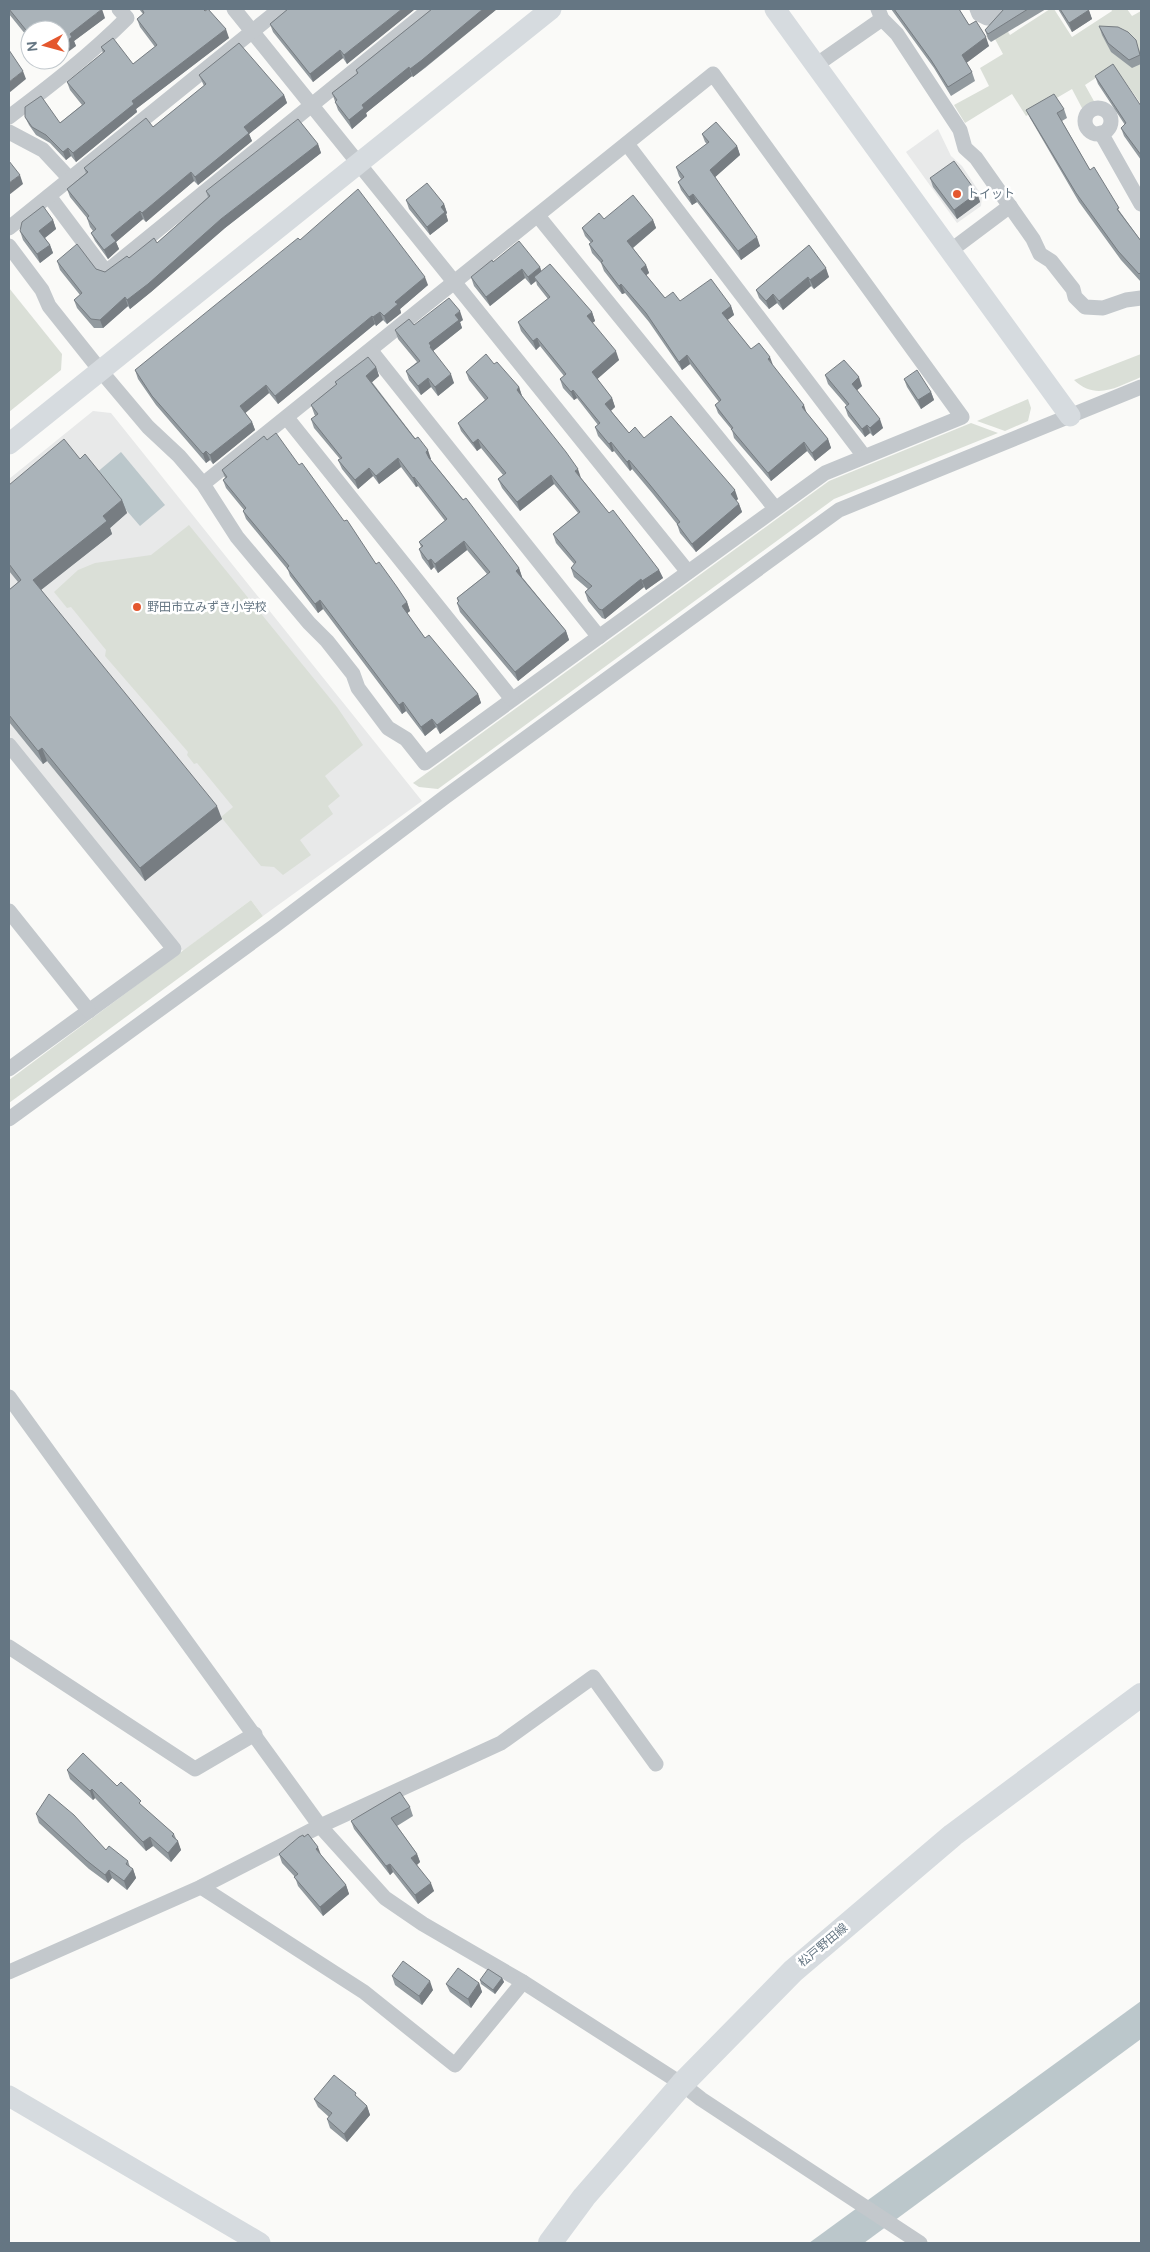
<svg xmlns="http://www.w3.org/2000/svg" width="1150" height="2252" font-family="'DM Sans','Noto Sans JP',sans-serif">
  <style>
    .built { fill: #e8e9e9 }
    .green { fill: #dadfd7 }
    .water { fill: #bbc7cb }
    .lines { fill: none; stroke-linecap: round; stroke-linejoin: round }
    .street { stroke: #c3c8cc; stroke-width: 15 }
    .secondary { stroke: #d6dbdf; stroke-width: 21 }
    .primary { stroke: #d6dbdf; stroke-width: 24 }
    .wall { fill: #929a9f }
    .shaded-wall { fill: #777d82 }
    .building { fill: #aab3b9; stroke: #777d82 }
    .poi-dot { fill: #e4572e; stroke: #fff; stroke-width: 2 }
    .labels { text-anchor: middle; stroke-width: 5; stroke-linejoin: round; paint-order: stroke }
    .poi-label { font-size: 12px; fill: #657683; stroke: #fff; text-anchor: start }
    .street-label { font-size: 12px; fill: #657683; stroke: #fff }
  </style>
  <rect width="100%" height="100%" fill="#fafaf8"/>
  <g class="built">
    <polygon points="938,129 951,156 962,166 982,196 981,206 957,223 906,152"/>
    <polygon points="93,411 111,413 422,801 263,916 251,900 183,951 9,735 9,479"/>
  </g>
  <g class="green">
    <polygon points="1050,9 1054,9 1072,37 1112,11 1111,9 1127,9 1132,16 1141,11 1141,104 1114,66 1085,85 1095,103 1083,110 1072,89 1026,116 1012,94 965,123 954,105 989,86 980,68 1003,54 988,26 1002,22 1010,35"/>
    <polygon points="9,288 62,354 61,370 9,412"/>
    <path d="M 1141,354 L 1141,377 C 1117,387 1096,401 1074,380 Z"/>
    <polygon points="1028,399 1031,408 1028,421 1005,431 977,421"/>
    <polygon points="971,423 998,433 834,499 438,789 419,787 413,783 829,481"/>
    <polygon points="189,525 337,707 363,745 325,776 340,796 328,806 333,814 300,840 311,855 283,875 274,867 261,866 221,817 233,807 197,763 194,764 187,755 188,752 105,656 106,650 71,607 67,608 54,592 78,570 95,563 151,555"/>
    <polygon points="251,900 263,916 9,1103 9,1080"/>
  </g>
  <g class="water">
    <polygon points="121,452 165,505 140,526 95,474"/>
    <polygon points="1141,2001 1141,2039 864,2243 809,2243"/>
  </g>
  <g class="lines">
    <g class="street">
      <polyline points="234,9 688,572"/>
      <polyline points="878,9 882,19 897,34 960,130 965,148 976,158 1033,239 1040,254 1051,261 1073,289 1075,297 1085,307 1103,308 1126,300 1141,298"/>
      <polyline points="977,9 979,14 987,18 995,16 1000,9"/>
      <polyline points="816,65 882,19"/>
      <circle cx="1098" cy="121" r="13"/>
      <path d="M 9,117 C 50,86 90,55 127,18 L 119,9"/>
      <polyline points="9,132 43,150 70,179"/>
      <polyline points="1101,133 1141,204"/>
      <polyline points="627,144 864,456"/>
      <polyline points="49,196 106,272 430,9"/>
      <polyline points="538,216 775,508"/>
      <polyline points="9,228 280,9"/>
      <polyline points="9,246 42,290 49,306 100,370 148,427 179,456 203,484 237,537 309,623 327,641 353,674 358,688 388,728 406,739 425,763 825,473 962,417 713,74 203,484"/>
      <polyline points="950,251 1010,206"/>
      <polyline points="371,351 599,637"/>
      <polyline points="287,418 512,699"/>
      <polyline points="9,745 174,949 9,1069"/>
      <polyline points="9,911 89,1011"/>
      <polyline points="9,1119 273,927 445,797 839,510 1141,387"/>
      <polyline points="9,1397 320,1826 385,1898 423,1924 523,1982 682,2084 701,2099 920,2243"/>
      <polyline points="9,1647 195,1769 255,1734"/>
      <polyline points="201,1887 364,1992 455,2065 523,1982"/>
      <polyline points="9,1972 201,1887 320,1826 501,1743 593,1677 656,1764"/>
    </g>
    <g class="secondary">
      <polyline points="775,9 1070,416"/>
      <polyline points="9,444 551,9"/>
      <polyline points="9,2096 260,2243"/>
    </g>
    <polyline class="primary" points="550,2243 584,2197 682,2084 793,1971 953,1835 1141,1695"/>
  </g>
  <g class="wall">
    <polygon points="9,9 105,18 74,41 76,46 30,30 30,40 9,14"/>
    <polygon points="139,9 203,9 229,38 136,109 137,112 76,162 71,156 66,160 50,143 36,135 29,125 25,117 60,123 82,105 70,90 67,82 103,53 101,47 133,64 155,47 140,27 137,19 143,14"/>
    <polygon points="288,9 415,9 347,64 343,58 313,82 273,32 270,24"/>
    <polygon points="432,9 497,9 425,68 413,77 412,76 366,113 367,116 352,129 338,110 332,93 357,74 356,70"/>
    <polygon points="891,9 959,9 969,25 989,46 966,63 972,72 975,81 951,96 934,68"/>
    <polygon points="1004,9 1046,9 991,42 988,39 985,30"/>
    <polygon points="1058,9 1088,9 1092,19 1072,32"/>
    <polygon points="1099,26 1139,49 1141,58 1141,64 1132,68 1111,52 1102,35"/>
    <polygon points="199,75 284,95 287,103 249,134 252,141 198,185 194,181 146,222 143,219 116,242 119,249 108,259 95,241 91,233 93,231 90,227 87,218 70,197 67,189 86,173 84,168 153,127 204,86"/>
    <polygon points="1095,76 1141,106 1141,160 1124,136 1121,128 1125,125 1098,84"/>
    <polygon points="1064,109 1067,118 1062,121 1090,170 1141,241 1141,282 1121,260 1079,202 1030,118 1026,110"/>
    <polygon points="702,134 737,146 740,155 715,177 760,246 741,260 697,202 692,205 681,190 678,182 681,179 679,176 676,167 707,144 705,142"/>
    <polygon points="318,144 321,153 225,228 151,292 130,309 128,306 103,328 94,328 77,308 74,300 80,295 60,270 57,261 96,269 105,272 157,243 208,197 206,191"/>
    <polygon points="930,178 977,193 980,202 957,219 933,187"/>
    <polygon points="406,200 444,204 447,213 446,214 448,221 430,235 409,209"/>
    <polygon points="53,220 56,229 45,238 50,245 53,253 40,263 23,240 20,231"/>
    <polygon points="653,220 656,228 633,248 646,265 649,273 646,275 665,298 680,301 731,306 734,315 727,320 751,349 773,366 807,414 828,439 831,448 815,461 807,451 771,481 734,438 732,430 718,413 715,405 719,402 690,364 682,370 649,322 625,293 622,294 604,271 601,263 592,253 589,244 591,243 585,236 582,228"/>
    <polygon points="300,240 428,285 400,309 401,313 387,324 383,320 376,326 375,324 278,404 269,393 245,413 252,422 255,430 213,464 210,460 206,463 156,405 138,379 135,370"/>
    <polygon points="809,245 829,277 814,289 811,286 783,310 777,303 769,309 759,298 756,290"/>
    <polygon points="540,267 541,271 592,312 595,321 592,323 619,360 597,379 612,398 615,407 611,411 629,433 644,438 738,499 736,501 739,504 742,512 696,552 680,533 677,524 653,494 632,469 630,471 614,451 612,452 598,436 595,427 598,425 577,398 574,400 563,388 560,379 564,376 540,346 536,350 521,331 518,322 548,299 537,285 536,281 531,285 525,278 490,306 474,286 471,277"/>
    <polygon points="463,320 460,322 462,328 433,351 454,383 438,396 431,387 421,395 409,380 406,371 417,362 398,339 395,330 414,325"/>
    <polygon points="494,364 519,387 522,396 581,478 609,513 659,570 663,578 646,590 644,587 605,619 602,618 588,601 585,592 588,589 574,577 571,568 574,564 556,543 553,534 578,513 554,484 520,511 502,488 498,479 503,475 481,448 477,451 461,431 458,423 485,400 469,380 466,372"/>
    <polygon points="376,367 379,376 372,382 431,459 430,459 519,568 522,577 566,631 569,640 518,681 460,612 457,603 458,602 457,598 487,574 467,550 438,573 434,567 431,570 422,558 419,549 421,547 419,542 445,521 418,486 416,487 401,467 379,484 373,476 358,489 342,469 338,460 340,459 314,428 311,419 315,416 311,405 336,385 335,382"/>
    <polygon points="825,375 862,386 857,390 883,428 873,436 870,433 865,437 848,416 845,407 847,406 828,384"/>
    <polygon points="904,379 931,392 934,400 921,409 907,387"/>
    <polygon points="267,440 299,465 376,564 407,602 410,611 407,613 425,638 478,694 481,703 440,734 436,727 425,736 406,711 402,714 323,609 318,613 290,576 288,570 246,519 243,511 244,510 226,488 223,480 225,478 222,470"/>
    <polygon points="80,459 122,500 127,513 110,528 112,534 41,590 222,819 145,881 47,761 43,764 9,722 9,590 18,582 9,571 9,485"/>
    <polygon points="67,1770 117,1786 174,1834 181,1850 171,1862 153,1846 146,1851 95,1798 93,1800 70,1779"/>
    <polygon points="410,1807 413,1816 397,1826 417,1854 420,1862 417,1865 434,1891 418,1904 393,1872 390,1875 354,1829 351,1821"/>
    <polygon points="36,1814 128,1861 130,1867 133,1869 136,1878 127,1890 112,1878 108,1883 89,1869 39,1823"/>
    <polygon points="279,1854 321,1855 346,1885 349,1894 323,1916 298,1886 295,1877 282,1863"/>
    <polygon points="392,1976 433,1990 422,2005 395,1985"/>
    <polygon points="502,1978 504,1982 495,1994 481,1984 480,1980"/>
    <polygon points="479,1983 482,1992 471,2008 450,1992 446,1984"/>
    <polygon points="358,2098 367,2106 370,2115 347,2142 330,2128 327,2119 329,2117 318,2107 314,2099"/>
  </g>
  <g class="shaded-wall">
    <polygon points="102,9 105,18 74,41 76,46 60,58 60,46 70,34"/>
    <polygon points="402,9 415,9 347,64 344,55"/>
    <polygon points="483,9 497,9 413,77 410,69"/>
    <polygon points="1089,10 1092,19 1072,32 1069,23"/>
    <polygon points="226,29 229,38 136,109 137,112 76,162 73,153 132,101"/>
    <polygon points="986,37 989,46 965,64 962,55"/>
    <polygon points="340,50 343,58 313,82 310,74"/>
    <polygon points="48,60 57,60 50,65"/>
    <polygon points="409,67 412,76 366,113 367,116 352,129 349,120 362,105"/>
    <polygon points="23,71 26,79 9,93 9,82"/>
    <polygon points="284,95 287,103 249,134 252,141 198,185 195,177 244,127"/>
    <polygon points="318,144 321,153 225,228 151,292 130,309 127,300 221,219"/>
    <polygon points="737,146 740,155 713,179 710,170"/>
    <polygon points="68,148 71,156 66,160 63,152"/>
    <polygon points="191,172 194,181 146,222 142,213"/>
    <polygon points="20,175 23,184 9,195 9,183"/>
    <polygon points="977,193 980,202 957,219 954,210"/>
    <polygon points="693,194 697,202 692,205 689,197"/>
    <polygon points="444,204 447,213 446,214 448,221 430,235 427,227 441,207"/>
    <polygon points="140,211 143,219 116,242 119,249 108,259 104,250 111,235"/>
    <polygon points="53,220 56,229 42,240 39,231"/>
    <polygon points="653,220 656,228 630,250 627,241"/>
    <polygon points="757,237 760,246 741,260 738,251"/>
    <polygon points="50,245 53,253 40,263 37,254"/>
    <polygon points="646,265 649,273 644,277 641,269"/>
    <polygon points="540,267 543,276 534,277 536,281 531,285 528,277"/>
    <polygon points="826,268 829,277 814,289 810,280"/>
    <polygon points="522,269 525,278 490,306 486,297"/>
    <polygon points="425,277 428,285 400,309 401,313 387,324 384,316 395,302"/>
    <polygon points="808,277 811,286 783,310 779,301"/>
    <polygon points="621,284 625,293 622,294 619,286"/>
    <polygon points="773,294 777,303 769,309 766,301"/>
    <polygon points="125,297 128,306 103,328 100,320"/>
    <polygon points="731,306 734,315 725,322 722,313"/>
    <polygon points="460,311 463,320 460,322 462,328 433,351 434,355 430,347 429,343 455,315"/>
    <polygon points="380,312 383,320 376,326 373,317"/>
    <polygon points="592,312 595,321 590,325 587,316"/>
    <polygon points="372,316 375,324 278,404 275,396"/>
    <polygon points="537,338 540,346 536,350 533,341"/>
    <polygon points="616,351 619,360 595,381 592,372"/>
    <polygon points="687,355 690,364 682,370 679,362"/>
    <polygon points="770,357 773,365 768,359"/>
    <polygon points="376,367 379,376 370,384 366,376"/>
    <polygon points="451,374 454,383 438,396 435,387"/>
    <polygon points="859,377 862,386 855,392 852,384"/>
    <polygon points="428,378 431,387 421,395 418,386"/>
    <polygon points="266,385 269,393 243,415 240,406"/>
    <polygon points="519,387 522,396 520,398 517,390"/>
    <polygon points="573,390 577,398 574,400 571,392"/>
    <polygon points="931,392 934,400 921,409 918,400"/>
    <polygon points="612,398 615,407 608,413 605,404"/>
    <polygon points="804,405 807,414 802,407"/>
    <polygon points="880,419 883,428 873,436 870,428"/>
    <polygon points="252,422 255,430 213,464 210,455"/>
    <polygon points="867,425 870,433 865,437 862,429"/>
    <polygon points="478,439 481,448 477,451 473,443"/>
    <polygon points="828,439 831,448 815,461 812,453"/>
    <polygon points="611,442 614,451 612,452 609,444"/>
    <polygon points="804,442 807,451 771,481 768,473"/>
    <polygon points="428,450 431,459 429,460 426,452"/>
    <polygon points="206,451 210,460 206,463 203,454"/>
    <polygon points="398,458 401,467 379,484 376,476"/>
    <polygon points="629,460 632,469 630,471 627,462"/>
    <polygon points="369,468 373,476 358,489 355,480"/>
    <polygon points="578,469 581,478 575,471"/>
    <polygon points="551,475 554,484 520,511 517,502"/>
    <polygon points="414,477 418,486 416,487 413,478"/>
    <polygon points="735,490 738,499 734,502 731,494"/>
    <polygon points="122,500 127,513 110,528 112,534 37,593 33,580 103,516"/>
    <polygon points="739,504 742,512 696,552 692,544"/>
    <polygon points="464,541 467,550 438,573 435,564"/>
    <polygon points="431,559 434,567 431,570 428,561"/>
    <polygon points="519,568 522,577 519,579 516,571"/>
    <polygon points="659,570 663,578 646,590 642,581"/>
    <polygon points="641,579 644,587 605,619 602,610"/>
    <polygon points="320,600 323,609 318,613 315,604"/>
    <polygon points="407,602 410,611 405,615 402,606"/>
    <polygon points="566,631 569,640 518,681 515,672"/>
    <polygon points="478,694 481,703 440,734 437,725"/>
    <polygon points="403,702 406,711 402,714 399,705"/>
    <polygon points="432,719 436,727 425,736 421,727"/>
    <polygon points="42,748 47,761 43,764 38,751"/>
    <polygon points="217,806 222,819 145,881 140,868"/>
    <polygon points="92,1789 95,1798 93,1800 90,1791"/>
    <polygon points="150,1837 153,1846 146,1851 143,1842"/>
    <polygon points="178,1841 181,1850 171,1862 168,1853"/>
    <polygon points="318,1847 321,1855 316,1849"/>
    <polygon points="417,1854 420,1862 414,1867 411,1858"/>
    <polygon points="390,1864 393,1872 390,1875 386,1866"/>
    <polygon points="133,1869 136,1878 127,1890 124,1881"/>
    <polygon points="109,1870 112,1878 108,1883 105,1875"/>
    <polygon points="431,1883 434,1891 418,1904 415,1895"/>
    <polygon points="346,1885 349,1894 323,1916 320,1907"/>
    <polygon points="502,1978 504,1982 495,1994 493,1990"/>
    <polygon points="430,1981 433,1990 422,2005 419,1996"/>
    <polygon points="479,1983 482,1992 471,2008 468,1999"/>
    <polygon points="367,2106 370,2115 347,2142 344,2134"/>
  </g>
  <g class="building">
    <polygon points="9,9 102,9 70,34 72,37 60,46 60,30 30,30 30,35"/>
    <polygon points="142,9 203,9 205,11 208,9 226,29 132,101 134,104 73,153 68,148 63,152 46,135 32,127 25,117 25,107 41,96 60,123 85,103 67,82 105,51 101,47 113,38 133,64 157,45 137,19 144,13"/>
    <polygon points="288,9 402,9 344,55 340,50 310,74 270,24"/>
    <polygon points="432,9 483,9 422,60 410,69 409,67 362,105 364,108 349,120 335,102 337,100 332,93 358,73 356,70"/>
    <polygon points="894,9 959,9 969,25 976,21 986,37 962,55 972,72 948,87 931,60"/>
    <polygon points="1004,9 1028,9 988,34 985,30"/>
    <polygon points="1060,9 1088,9 1089,10 1069,23"/>
    <polygon points="1099,26 1118,27 1128,32 1136,40 1140,55 1129,60 1108,43"/>
    <polygon points="239,43 284,95 244,127 249,133 195,177 191,172 142,213 140,211 111,235 116,241 104,250 91,233 96,229 87,218 89,216 67,189 88,172 84,168 146,118 153,127 206,84 199,75"/>
    <polygon points="9,50 23,71 9,82"/>
    <polygon points="1113,64 1141,106 1141,155 1121,128 1126,123 1095,76"/>
    <polygon points="1054,94 1064,109 1057,113 1090,170 1094,167 1119,208 1117,209 1141,241 1141,272 1139,274 1118,251 1076,193 1026,110"/>
    <polygon points="298,119 318,144 221,219 148,284 127,300 125,297 100,320 91,319 74,300 82,293 57,261 77,244 96,269 105,272 127,256 129,258 154,238 157,243 210,196 206,191"/>
    <polygon points="716,122 737,146 710,170 757,237 738,251 693,194 689,197 678,182 684,177 676,167 709,142 702,134"/>
    <polygon points="9,161 20,175 9,183"/>
    <polygon points="954,161 977,193 954,210 930,178"/>
    <polygon points="427,183 444,204 441,207 445,212 427,227 406,200"/>
    <polygon points="358,189 425,277 395,302 398,304 384,316 380,312 373,317 372,316 275,396 266,385 240,406 252,422 210,455 206,451 203,454 152,396 135,370 298,238 300,240"/>
    <polygon points="633,195 653,220 627,241 646,265 641,269 665,298 673,292 680,301 711,279 731,306 722,313 751,349 759,343 770,357 768,359 804,405 802,407 828,439 812,453 804,442 768,473 731,429 733,428 715,405 721,400 687,355 679,362 646,313 621,284 619,286 601,262 603,261 589,244 593,241 582,228 599,213 604,219"/>
    <polygon points="43,206 53,220 39,231 50,245 37,254 20,231 22,222"/>
    <polygon points="519,241 540,267 528,277 522,269 486,297 471,277 492,260 493,262"/>
    <polygon points="809,245 826,268 810,280 808,277 779,301 773,294 766,301 756,290"/>
    <polygon points="550,264 592,312 587,316 616,351 592,372 612,398 605,404 629,433 635,427 644,438 671,416 735,490 731,494 739,504 692,544 677,524 680,522 650,485 629,460 627,462 611,442 609,444 595,427 600,423 573,390 571,392 560,379 566,374 537,338 533,341 518,322 550,297 534,277"/>
    <polygon points="449,298 460,311 455,315 459,320 429,343 431,346 430,347 451,374 435,387 428,378 418,386 406,371 420,361 395,330 409,319 414,325"/>
    <polygon points="486,354 494,364 497,362 519,387 517,390 566,452 578,469 575,471 609,513 613,510 659,570 642,581 641,579 602,610 599,609 585,592 592,586 571,568 576,562 553,534 580,512 551,475 517,502 498,479 506,473 478,439 473,443 458,423 488,398 466,372"/>
    <polygon points="368,357 376,367 366,376 415,439 418,437 428,450 426,452 429,458 463,500 466,498 519,568 516,571 566,631 515,672 457,603 459,601 457,598 490,572 464,541 435,564 431,559 428,561 419,549 423,546 419,542 447,519 414,477 413,478 398,458 376,476 369,468 355,480 338,460 342,458 311,419 318,414 311,405 337,384 335,382"/>
    <polygon points="844,360 859,377 852,384 880,419 870,428 867,425 862,429 845,407 849,404 825,375"/>
    <polygon points="917,370 931,392 918,400 904,379"/>
    <polygon points="276,433 299,465 302,463 344,521 347,520 376,564 379,562 397,587 407,602 402,606 425,638 429,635 478,694 437,725 432,719 421,727 403,702 399,705 320,600 315,604 287,568 289,566 243,511 246,508 223,480 227,477 222,470 264,436 267,440"/>
    <polygon points="64,439 80,459 85,454 122,500 103,516 107,521 33,580 217,806 140,868 42,748 38,751 9,715 9,590 21,580 9,564 9,485"/>
    <polygon points="83,1753 117,1786 121,1782 141,1801 139,1803 174,1834 172,1836 178,1841 168,1853 150,1837 143,1842 92,1789 90,1791 67,1770"/>
    <polygon points="400,1792 410,1807 391,1818 417,1854 411,1858 431,1883 415,1895 390,1864 386,1866 351,1821"/>
    <polygon points="49,1794 74,1815 106,1850 109,1846 128,1861 126,1864 133,1869 124,1881 109,1870 105,1875 86,1860 36,1814"/>
    <polygon points="308,1834 318,1847 316,1849 346,1885 320,1907 294,1877 298,1874 279,1854 299,1837 303,1835 304,1837"/>
    <polygon points="403,1961 430,1981 419,1996 392,1976"/>
    <polygon points="458,1968 479,1983 468,1999 446,1984"/>
    <polygon points="488,1969 502,1978 493,1990 480,1980"/>
    <polygon points="334,2075 356,2093 355,2095 367,2106 344,2134 327,2119 332,2113 314,2099"/>
  </g>
  <g class="poi-dot">
    <circle cx="957" cy="194" r="5"/>
    <circle cx="137" cy="607" r="5"/>
  </g>
  <g class="labels">
    <g class="poi-label">
      <text x="967" y="198">トイット</text>
      <text x="147" y="611">野田市立みずき小学校</text>
    </g>
    <g class="street-label">
      <text transform="translate(823 1945) rotate(-40)" y="4">松戸野田線</text>
    </g>
  </g>
  <rect width="1150" height="2252" fill="none" stroke="#657683" stroke-width="20"/>
  <g transform="translate(45 45) rotate(264)"><circle r="24" fill="#ffffff" stroke="#c1c8cd"/>
  <path d="M0-4L9 19L0 12L-9 19Z" fill="#e4572e"/>
  <text y="-8" font-size="14" font-weight="bold" text-anchor="middle" fill="#657683">N</text>
  </g>
</svg>
